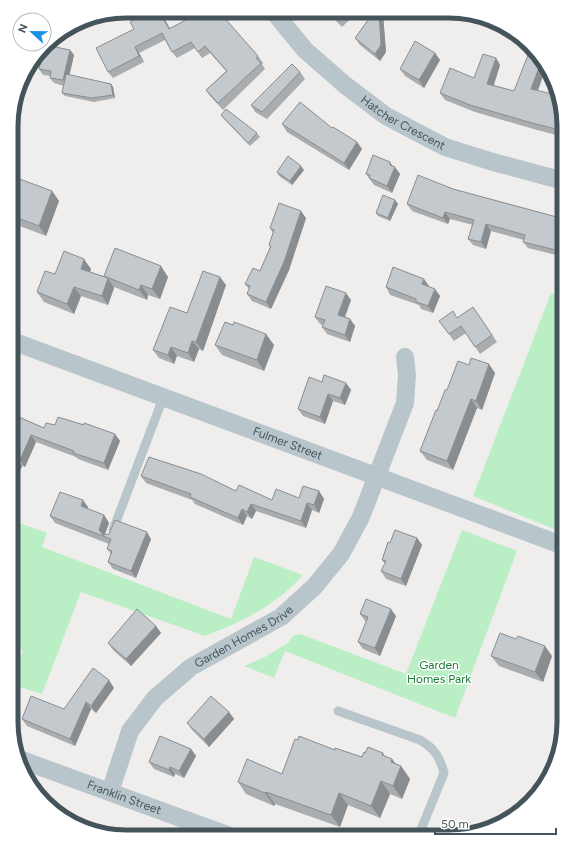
<svg xmlns="http://www.w3.org/2000/svg" width="575" height="848" font-family="Figtree,sans-serif">
  <style>
    .green { fill: #baefc5 }
    .lines { fill: none; stroke-linecap: round; stroke-linejoin: round }
    .lane { stroke: #b8c5cb; stroke-width: 9 }
    .street { stroke: #b8c5cb; stroke-width: 18 }
    .wall { fill: #a9adb0 }
    .shaded-wall { fill: #898d90 }
    .building { fill: #c4c9cd; stroke: #898d90 }
    .labels { text-anchor: middle; stroke-width: 3; stroke-linejoin: round; paint-order: stroke }
    .street-label { font-size: 12px; fill: #45545b; stroke: #fff }
    .park-label { font-size: 12px; fill: #157c37; stroke: #fff }
    .rim { fill: none; stroke: #45545b; stroke-width: 5 }
  </style>
  <rect width="100%" height="100%" fill="#f0eded"/>
  <g class="green">
    <polygon points="551,293 564,298 564,533 473,496"/>
    <path d="M 11,520 L 47,533 L 42,547 L 231,619 L 254,557 L 303,575 C 296,582 290,589 282,595 C 259,613 233,626 205,636 L 81,592 L 42,694 L 11,684 L 23,650 L 11,645 Z"/>
    <polygon points="462,530 517,551 455,718 285,651 274,678 244,666 265,657 288,643 293,636 300,634 406,674"/>
  </g>
  <g class="lines">
    <g class="lane">
      <polyline points="113,530 163,398"/>
      <path d="M 338,711 L 420,740 C 434,748 440,757 444,773 L 418,837"/>
    </g>
    <g class="street">
      <path id="s1" d="M 273,11 L 305,50 L 345,85 L 386,116 L 445,147 L 493,162 L 564,181"/>
      <path id="s2" d="M 12,341 L 564,546"/>
      <path id="s3" d="M 19,759 L 230,836"/>
      <path id="s4" d="M 110,792 L 130,731 L 155,698 L 191,667 L 281,617 L 314,587 L 341,554 L 361,517 L 405,403 L 407,375 L 405,357"/>
    </g>
  </g>
  <g class="wall">
    <polygon points="150,11 160,11 170,28 223,11 228,19 226,20 258,56 263,63 262,64 265,69 223,110 210,96 206,90 226,71 210,53 202,58 195,48 177,58 172,52 165,40 139,53 144,62 113,78 108,72 134,29"/>
    <polygon points="327,12 358,12 342,27"/>
    <polygon points="374,12 382,12 383,14 386,52 380,61 360,45 355,38"/>
    <polygon points="70,50 74,55 69,75 111,84 113,87 115,98 94,102 65,96 62,93 64,86 54,83 50,78 50,76 43,75 39,69"/>
    <polygon points="435,53 440,60 424,88 405,76 400,69"/>
    <polygon points="496,58 500,65 494,85 514,91 538,91 564,126 564,137 537,130 475,112 445,100 440,93 474,78"/>
    <polygon points="300,72 305,79 267,119 255,112 251,105"/>
    <polygon points="221,115 257,133 260,137 250,146 223,118"/>
    <polygon points="282,124 332,128 357,142 362,149 349,170 287,132"/>
    <polygon points="393,166 400,174 392,193 374,185 366,174"/>
    <polygon points="304,170 292,185 279,176 277,172"/>
    <polygon points="12,181 52,191 59,201 46,236 12,223"/>
    <polygon points="453,189 564,219 564,257 528,248 523,242 524,240 491,231 486,249 473,245 468,239 473,225 450,219 448,224 412,211 407,204"/>
    <polygon points="395,200 398,204 390,221 378,216 376,213"/>
    <polygon points="306,218 289,270 271,309 252,301 247,294 249,289 245,284 260,271 270,247 269,245 273,233 270,228"/>
    <polygon points="91,269 90,272 105,277 104,276 168,277 160,299 148,295 147,300 114,287 114,288 108,305 81,296 74,314 44,302 37,292 55,274"/>
    <polygon points="226,285 203,351 199,349 194,362 177,356 174,364 159,358 153,350 187,313"/>
    <polygon points="429,286 429,287 440,296 433,313 421,309 419,305 390,295 386,287"/>
    <polygon points="351,300 345,317 350,319 355,326 350,342 327,334 322,327 323,325 320,324 315,317"/>
    <polygon points="473,307 497,342 480,354 466,333 454,341 439,321 457,318"/>
    <polygon points="215,345 274,345 264,371 222,355"/>
    <polygon points="495,373 482,410 477,408 453,470 427,460 420,451 437,411 447,390"/>
    <polygon points="322,382 346,383 351,390 345,405 333,401 325,424 303,416 298,409"/>
    <polygon points="12,414 44,428 55,425 120,441 108,470 78,459 76,457 36,442 25,467 22,466 14,486 11,485"/>
    <polygon points="141,476 236,491 272,500 299,498 319,491 324,499 319,513 312,510 306,528 256,511 252,519 247,516 243,525 195,504 192,500 146,483"/>
    <polygon points="88,507 87,509 104,515 109,523 105,535 151,539 136,578 113,569 108,562 111,554 107,549 109,544 55,523 50,516"/>
    <polygon points="417,538 422,545 406,586 386,579 381,571 385,564 382,560"/>
    <polygon points="360,614 396,616 380,656 363,649 358,642 366,621 365,621"/>
    <polygon points="156,626 161,633 131,666 113,650 108,643"/>
    <polygon points="516,639 552,656 543,682 499,666 491,656"/>
    <polygon points="114,688 96,713 91,709 75,746 27,726 22,719 64,709"/>
    <polygon points="229,712 234,719 209,747 192,730 187,723"/>
    <polygon points="191,749 196,756 184,778 175,774 174,777 154,769 149,762"/>
    <polygon points="335,750 362,757 365,753 383,753 385,756 392,759 396,764 401,766 410,779 402,799 390,794 380,818 348,805 340,827 275,804 274,806 246,794 238,782 282,774"/>
  </g>
  <g class="shaded-wall">
    <polygon points="159,11 160,11 162,14 173,36 169,29"/>
    <polygon points="379,12 382,12 383,14 386,52 380,61 375,54"/>
    <polygon points="135,47 139,53 144,62 139,56"/>
    <polygon points="70,50 74,55 67,86 63,80"/>
    <polygon points="435,53 440,60 424,88 419,80"/>
    <polygon points="496,58 500,65 492,90 487,84"/>
    <polygon points="541,62 546,68 536,96 531,89"/>
    <polygon points="111,84 113,87 115,98 113,95"/>
    <polygon points="357,142 362,149 349,170 344,163"/>
    <polygon points="390,162 394,168 395,167 400,174 392,193 387,186 390,165"/>
    <polygon points="301,166 304,170 292,185 290,181"/>
    <polygon points="52,191 59,201 46,236 39,226"/>
    <polygon points="395,200 398,204 390,221 388,218"/>
    <polygon points="301,211 306,218 289,270 271,309 266,302"/>
    <polygon points="445,212 450,219 448,224 443,218"/>
    <polygon points="486,224 491,231 486,249 481,242"/>
    <polygon points="84,259 91,269 87,279 81,269"/>
    <polygon points="161,266 168,277 160,299 152,289"/>
    <polygon points="220,277 226,285 203,351 196,342"/>
    <polygon points="108,278 114,288 108,305 102,296"/>
    <polygon points="424,279 429,286 427,291 422,284"/>
    <polygon points="141,285 148,295 147,300 139,290"/>
    <polygon points="74,287 81,296 74,314 67,304"/>
    <polygon points="435,289 440,296 433,313 428,306"/>
    <polygon points="346,293 351,300 343,322 338,315"/>
    <polygon points="350,319 355,326 350,342 345,335"/>
    <polygon points="266,334 274,345 264,371 257,360"/>
    <polygon points="192,341 199,349 194,362 188,353"/>
    <polygon points="171,347 177,356 174,364 168,355"/>
    <polygon points="489,364 495,373 482,410 476,401"/>
    <polygon points="346,383 351,390 345,405 340,398"/>
    <polygon points="328,394 333,401 325,424 320,417"/>
    <polygon points="471,399 477,408 453,470 447,461"/>
    <polygon points="115,434 120,441 108,470 104,463"/>
    <polygon points="31,435 36,442 25,467 20,460"/>
    <polygon points="17,459 22,466 14,486 11,482 11,473"/>
    <polygon points="319,491 324,499 319,513 314,505"/>
    <polygon points="83,500 88,507 86,513 81,506"/>
    <polygon points="307,503 312,510 306,528 301,521"/>
    <polygon points="251,504 256,511 252,519 247,512"/>
    <polygon points="242,509 247,516 243,525 238,518"/>
    <polygon points="104,515 109,523 104,536 103,536 99,530"/>
    <polygon points="147,532 151,539 136,578 131,571"/>
    <polygon points="417,538 422,545 406,586 401,579"/>
    <polygon points="391,609 396,616 380,656 375,648"/>
    <polygon points="156,626 161,633 131,666 126,659"/>
    <polygon points="545,646 552,656 543,682 535,672"/>
    <polygon points="109,680 114,688 96,713 91,706"/>
    <polygon points="86,702 91,709 75,746 70,739"/>
    <polygon points="229,712 234,719 209,747 204,739"/>
    <polygon points="191,749 196,756 184,778 179,771"/>
    <polygon points="392,759 400,770 401,766 410,779 402,799 393,786 391,762"/>
    <polygon points="170,767 175,774 174,777 169,770"/>
    <polygon points="381,781 390,794 380,818 371,806"/>
    <polygon points="266,792 275,804 274,806 265,793"/>
    <polygon points="339,793 348,805 340,827 331,815"/>
  </g>
  <g class="building">
    <polygon points="150,11 159,11 169,29 195,15 193,11 223,11 224,12 221,14 258,56 256,58 261,63 218,103 206,90 227,71 205,46 198,52 191,42 172,52 162,33 135,47 139,56 108,72 96,48 134,29 130,22"/>
    <polygon points="329,12 342,12 335,18"/>
    <polygon points="374,12 379,12 381,45 375,54 355,38"/>
    <polygon points="415,41 435,53 419,80 400,69"/>
    <polygon points="46,45 70,50 63,80 50,78 51,71 39,69 44,47"/>
    <polygon points="483,54 496,58 487,84 514,91 528,55 539,60 541,62 531,89 557,95 564,126 564,131 532,123 470,105 440,93 450,68 474,78"/>
    <polygon points="292,64 300,72 262,112 251,105"/>
    <polygon points="66,74 111,84 113,95 92,98 62,93"/>
    <polygon points="300,102 332,128 333,127 357,142 344,163 282,124"/>
    <polygon points="226,109 257,133 248,143 221,115"/>
    <polygon points="373,155 390,162 390,165 395,167 387,186 369,178 370,175 366,174"/>
    <polygon points="288,156 301,166 290,181 277,172"/>
    <polygon points="418,175 453,189 564,219 564,252 523,242 525,235 486,224 481,242 468,239 474,220 445,212 443,218 407,204"/>
    <polygon points="17,178 52,191 39,226 12,216 12,181 15,183"/>
    <polygon points="383,195 395,200 388,218 376,213"/>
    <polygon points="279,203 301,211 284,262 266,302 247,294 250,286 245,284 253,268 260,271 271,246 269,245 274,230 270,228"/>
    <polygon points="115,248 161,266 152,289 141,285 139,290 104,276"/>
    <polygon points="64,251 84,259 81,269 108,278 102,296 74,287 67,304 37,292 45,271 55,274"/>
    <polygon points="393,267 424,279 422,284 435,289 428,306 416,302 416,299 386,287"/>
    <polygon points="203,271 220,277 196,342 192,341 188,353 171,347 168,355 153,350 170,307 187,313"/>
    <polygon points="326,286 346,293 338,315 350,319 345,335 322,327 325,320 315,317"/>
    <polygon points="473,307 492,335 475,347 461,326 449,334 439,321 453,311 457,318"/>
    <polygon points="225,322 233,325 234,322 266,334 257,360 215,345"/>
    <polygon points="471,358 489,364 476,401 471,399 447,461 420,451 436,410 437,411 445,390 447,390 458,361 469,365"/>
    <polygon points="324,375 346,383 340,398 328,394 320,417 298,409 309,377 322,382"/>
    <polygon points="12,414 44,428 46,423 55,425 58,417 84,425 84,423 115,434 104,463 73,453 74,451 31,435 20,460 17,459 11,473"/>
    <polygon points="149,457 201,474 236,491 239,485 272,500 276,489 299,498 303,486 319,491 314,505 307,503 301,521 251,504 247,512 242,509 238,518 190,497 191,494 141,476"/>
    <polygon points="60,492 83,500 81,506 104,515 99,530 103,535 109,534 115,520 147,532 131,571 108,562 112,551 107,549 111,539 50,516"/>
    <polygon points="395,530 417,538 401,579 381,571 386,561 382,560 388,542 390,543"/>
    <polygon points="366,599 391,609 375,648 358,642 368,617 360,614"/>
    <polygon points="137,609 156,626 126,659 108,643"/>
    <polygon points="500,633 516,639 518,636 545,646 535,672 491,656"/>
    <polygon points="93,668 109,680 91,706 86,702 70,739 22,719 31,696 64,709"/>
    <polygon points="211,696 229,712 204,739 187,723"/>
    <polygon points="160,736 191,749 179,771 170,767 169,770 149,762"/>
    <polygon points="299,736 335,750 335,748 362,757 364,752 365,753 368,747 383,753 382,755 392,759 391,762 401,766 393,786 381,781 371,806 339,793 331,815 266,792 265,793 238,782 247,759 282,774 295,739 298,740"/>
    <polygon points="499,819 505,821 500,825 496,826"/>
    <polygon points="478,826 485,829 476,831"/>
  </g>
  <g class="labels">
    <g class="street-label">
      <text dy="4" stroke="none"><textPath href="#s1" startOffset="173">Hatcher Crescent</textPath></text>
      <text dy="4" stroke="none"><textPath href="#s2" startOffset="294">Fulmer Street</textPath></text>
      <text dy="4" stroke="none"><textPath href="#s4" startOffset="214">Garden Homes Drive</textPath></text>
      <text dy="4" stroke="none"><textPath href="#s3" startOffset="112">Franklin Street</textPath></text>
    </g>
    <g class="park-label">
      <text x="439" y="669">Garden<tspan x="439" dy="14">Homes Park</tspan></text>
    </g>
  </g>
  <path d="M0 0H575V848H0ZM126 18H449A108 108 0 0 1 557 126V722A108 108 0 0 1 449 830H126A108 108 0 0 1 18 722V126A108 108 0 0 1 126 18Z" fill="#fff" fill-rule="evenodd"/>
  <path class="rim" d="M126 18H449A108 108 0 0 1 557 126V722A108 108 0 0 1 449 830H126A108 108 0 0 1 18 722V126A108 108 0 0 1 126 18Z"/>
  <g transform="translate(32 32) rotate(292)"><circle r="19" fill="#ffffff" stroke="#b5bbbd"/>
  <path d="M0-3L7 15L0 10L-7 15Z" fill="#1692e0"/>
  <text y="-6" font-size="11" font-weight="bold" text-anchor="middle" fill="#45545b">N</text>
  </g>
  <path d="M435 828v6h121v-6" fill="none" stroke="#45545b" stroke-width="2"/>
  <text x="441" y="828" font-size="12" fill="#45545b" stroke="#ffffff" stroke-width="3" paint-order="stroke">50 m</text>
</svg>
